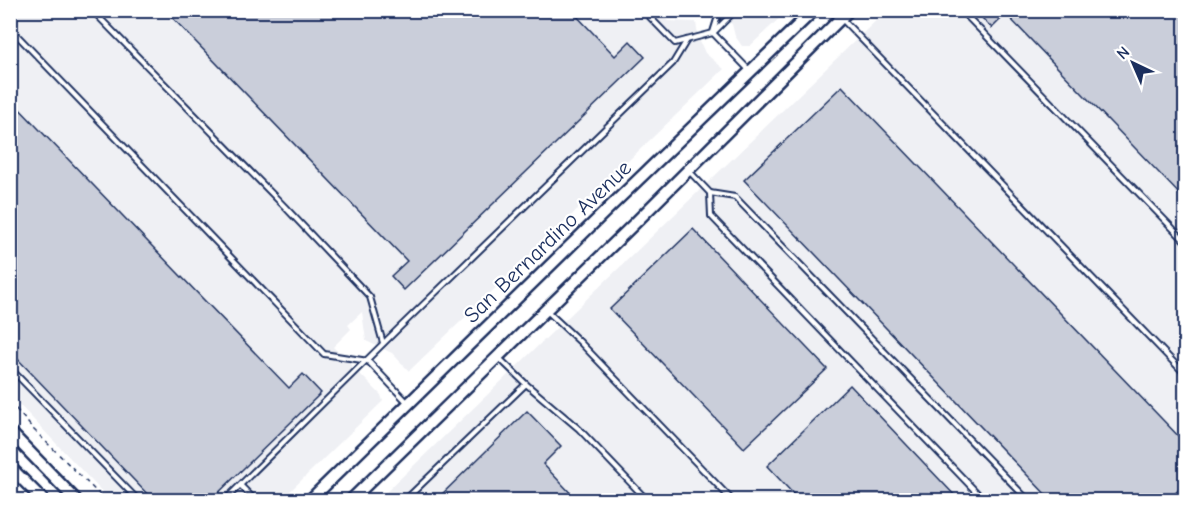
<svg xmlns="http://www.w3.org/2000/svg" width="1196" height="511" font-family="'Comic Neue',sans-serif">
  <style>
    .built { fill: #eff0f4 }
    .building { fill: #caceda; stroke: #1b2f5e; stroke-width: 1.5 }
    .lines { fill: none; stroke-linecap: round; stroke-linejoin: round }
    .service-casing { stroke: #1b2f5e; stroke-width: 8 }
    .tertiary-casing { stroke: #1b2f5e; stroke-width: 15 }
    .secondary-casing { stroke: #1b2f5e; stroke-width: 15 }
    .path { stroke: #1b2f5e; stroke-width: 1.5; stroke-dasharray: 4.5 4.5; stroke-linecap: butt }
    .service { stroke: #fff; stroke-width: 4 }
    .tertiary { stroke: #fff; stroke-width: 10 }
    .secondary { stroke: #fff; stroke-width: 10 }
    .labels { text-anchor: middle; stroke-width: 4.5; stroke-linejoin: round; paint-order: stroke }
    .street-label { font-size: 22px; fill: #1b2f5e; stroke: #fff }
  </style>
  <rect width="100%" height="100%" fill="#fff"/>
  <filter id="ink" filterUnits="userSpaceOnUse"><feTurbulence type="fractalNoise" baseFrequency=".0167" numOctaves="2"/><feDisplacementMap in="SourceGraphic" scale="12" xChannelSelector="R" yChannelSelector="G"/><feConvolveMatrix kernelMatrix="1 2 1 2 8 2 1 2 1" color-interpolation-filters="sRGB"/></filter>
  <g filter="url(#ink)">
    <g class="built">
      <polygon points="11,11 666,11 662,15 668,21 696,22 698,37 705,53 724,69 409,371 392,353 366,341 362,312 348,325 351,329 333,347 381,395 383,401 281,500 110,500 11,396"/>
      <polygon points="703,11 787,11 750,46 742,46 735,36 732,24"/>
      <polygon points="886,11 1185,11 1185,500 378,500"/>
    </g>
    <g class="building">
      <polygon points="165,10 571,10 615,56 630,41 645,57 404,290 391,276 407,261"/>
      <polygon points="974,10 1185,10 1185,200 1006,14 992,28"/>
      <polygon points="842,86 1185,443 1185,483 1168,501 1052,501 744,180"/>
      <polygon points="10,99 289,388 303,374 321,393 210,501 154,501 10,351"/>
      <polygon points="693,229 827,369 744,448 610,309"/>
      <polygon points="850,385 960,501 800,501 767,466"/>
      <polygon points="527,411 561,446 543,464 578,501 435,501"/>
    </g>
    <g class="lines">
      <defs>
        <g id="service">
          <polyline points="92,10 285,207 370,297 383,343"/>
          <polyline points="643,10 675,43 713,33 736,10"/>
          <polyline points="961,10 1186,242"/>
          <polyline points="842,19 1186,375"/>
          <polyline points="10,28 324,354 368,361 408,403"/>
          <polyline points="713,32 720,10"/>
          <polyline points="713,33 750,71"/>
          <polyline points="690,172 710,193 711,216 984,500"/>
          <polyline points="710,193 735,197 1028,500"/>
          <polyline points="547,311 579,341 732,500"/>
          <polyline points="499,358 526,384 579,429 647,500"/>
          <polyline points="10,368 138,500"/>
          <polyline points="241,486 255,500"/>
          <polyline points="225,500 399,328 673,63 687,40"/>
          <polyline points="405,500 526,384"/>
        </g>
        <g id="tertiary">
          <polyline points="10,432 76,500"/>
          <polyline points="10,467 43,500"/>
        </g>
        <g id="secondary">
          <polyline points="310,500 613,204 814,10"/>
          <polyline points="351,500 634,224 849,10"/>
        </g>
      </defs>
      <use href="#service" class="service-casing"/>
      <use href="#tertiary" class="tertiary-casing"/>
      <use href="#secondary" class="secondary-casing"/>
      <polyline class="path" points="10,402 34,430 105,500"/>
      <use href="#service" class="service"/>
      <use href="#tertiary" class="tertiary"/>
      <use href="#secondary" class="secondary"/>
    </g>
  </g>
  <g class="labels">
    <g class="street-label">
      <text transform="translate(547 241) rotate(-44)" y="8">San Bernardino Avenue</text>
    </g>
  </g>
  <rect width="1196" height="511" fill="none" stroke="#fff" stroke-width="36"/>
  <rect x="18" y="18" width="1160" height="475" fill="none" stroke="#1b2f5e" stroke-width="2" filter="url(#ink)"/>
  <g transform="translate(1133 63) rotate(316)" stroke="#ffffff" stroke-width="4.5" paint-order="stroke">
  <path d="M0-4.5L10 22L0 15L-10 22Z" fill="#1b2f5e"/>
  <text y="-9" font-size="16" font-weight="bold" text-anchor="middle" fill="#1b2f5e">N</text>
  </g>
</svg>
